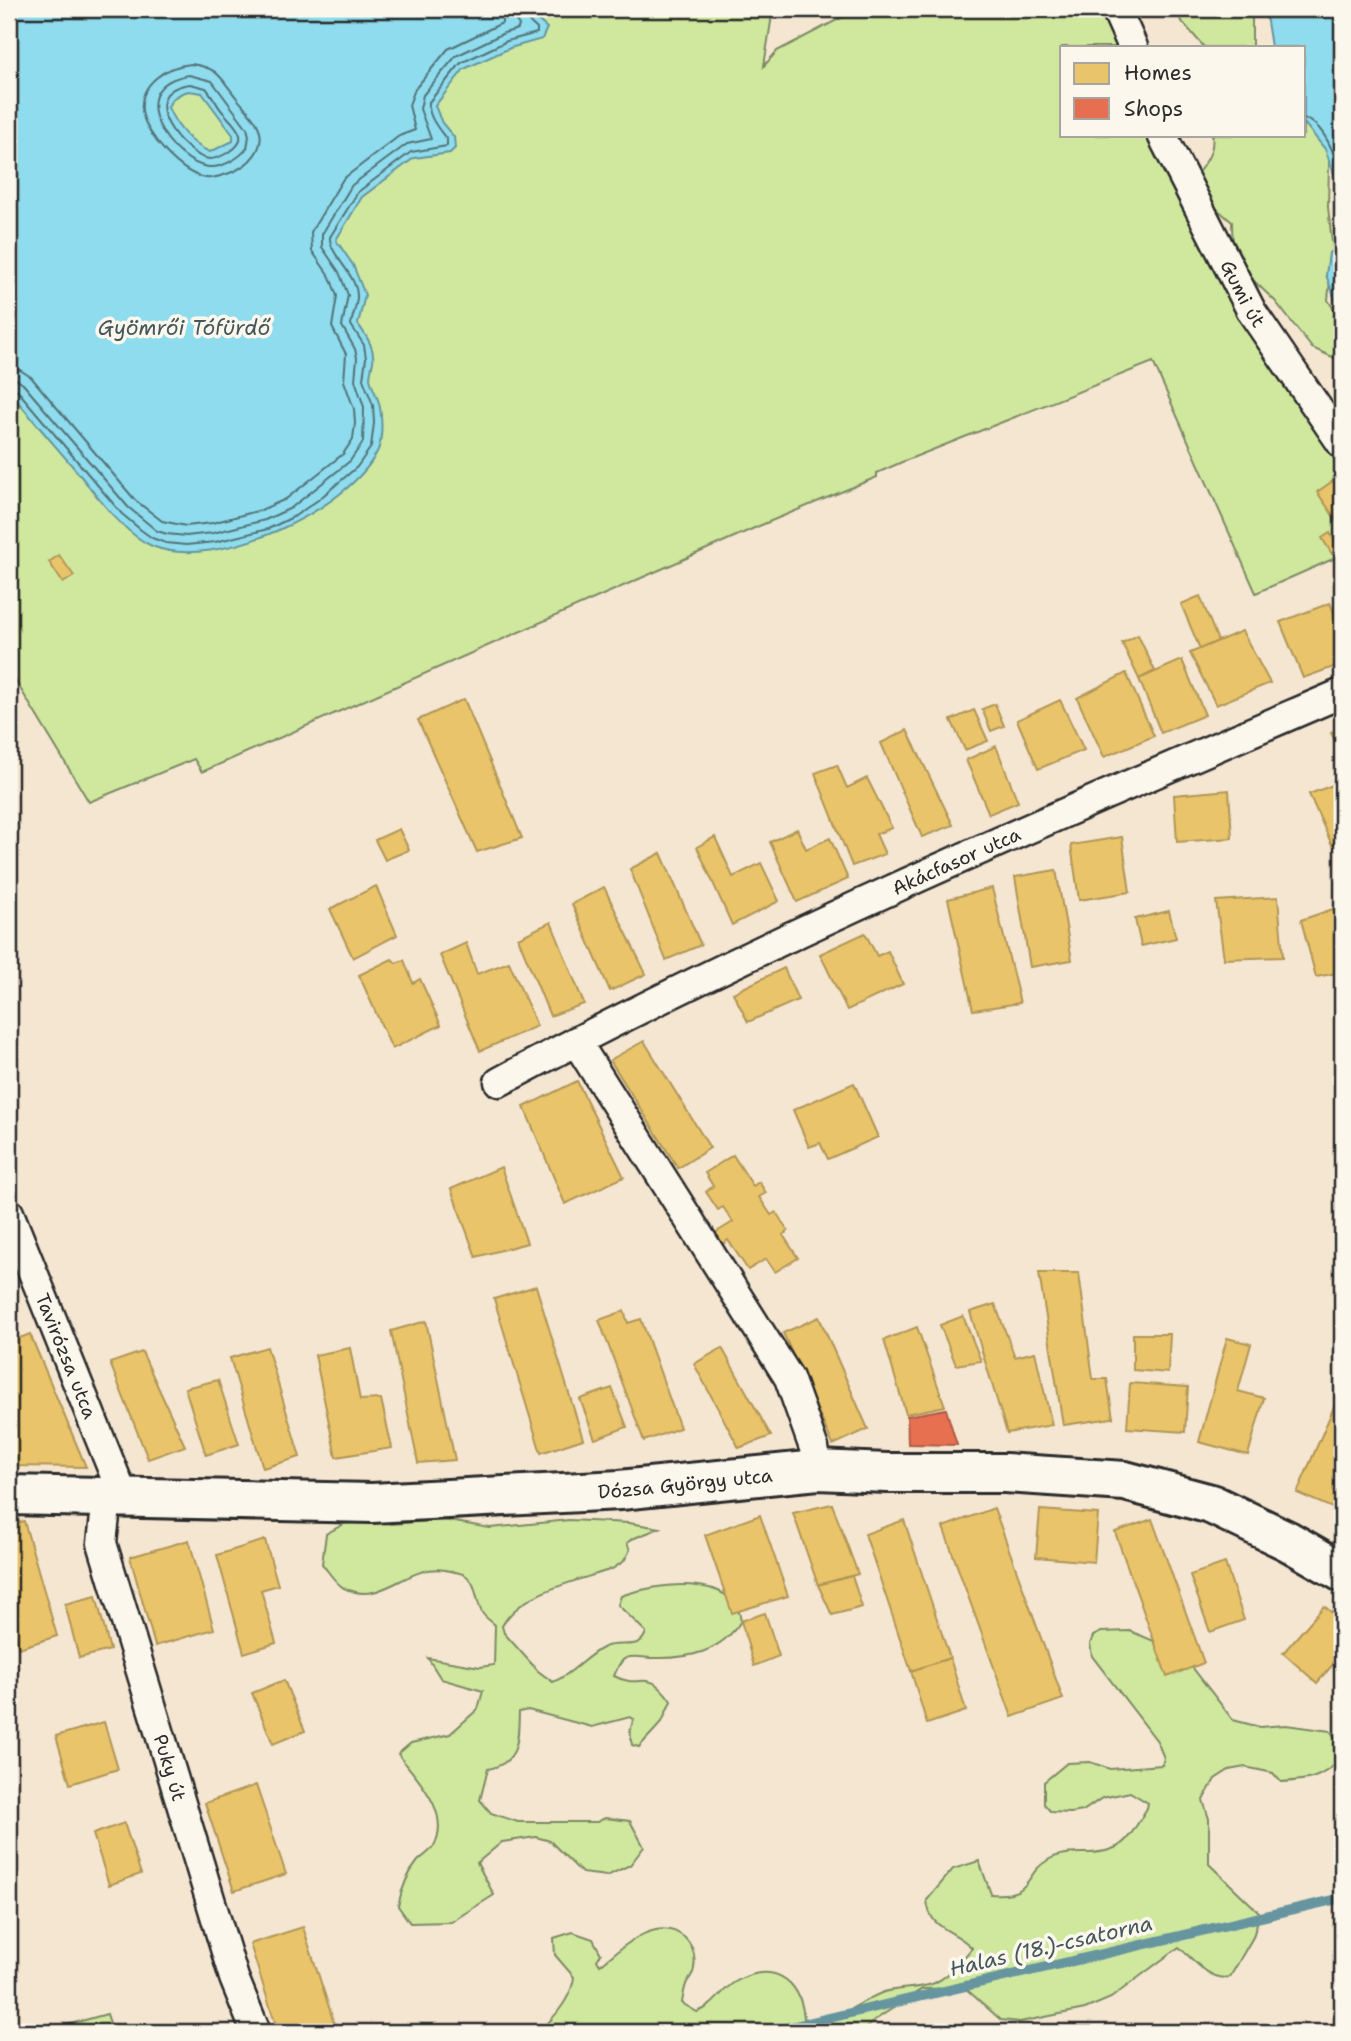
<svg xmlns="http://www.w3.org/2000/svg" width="1351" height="2041" font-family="'Shantell Sans',sans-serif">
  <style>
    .green { fill: #cfe89e; stroke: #7d8a64; stroke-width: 2 }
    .water { fill: #8edced; stroke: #66959f; stroke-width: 2; fill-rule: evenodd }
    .homes { fill: #e9c46a; stroke: #b09657; stroke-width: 2 }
    .shops { fill: #e76f51; stroke: #af5b46; stroke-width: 2 }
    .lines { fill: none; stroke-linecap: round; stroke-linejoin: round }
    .shore { stroke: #537279; stroke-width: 2 }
    .stream { stroke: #66959f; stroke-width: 10 }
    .minor-casing { stroke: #2b2b2b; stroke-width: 33 }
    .secondary-casing { stroke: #2b2b2b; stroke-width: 44 }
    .minor { stroke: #fbf7ec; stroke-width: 28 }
    .secondary { stroke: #fbf7ec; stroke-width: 38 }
    .labels { text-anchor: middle; stroke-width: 7; stroke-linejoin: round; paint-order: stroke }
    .street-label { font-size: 19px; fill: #2b2b2b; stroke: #fbf7ec }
    .water-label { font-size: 21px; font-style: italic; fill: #44575c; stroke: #fbf7ec }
  </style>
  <rect width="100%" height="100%" fill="#f5e6d2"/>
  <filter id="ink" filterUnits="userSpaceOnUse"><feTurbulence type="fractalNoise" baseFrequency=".0143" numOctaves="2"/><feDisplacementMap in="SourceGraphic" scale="14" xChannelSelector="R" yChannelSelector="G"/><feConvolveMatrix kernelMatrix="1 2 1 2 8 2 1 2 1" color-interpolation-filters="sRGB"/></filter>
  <g filter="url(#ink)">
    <g class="green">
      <polygon points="9,9 773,9 764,66 777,51 858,9 1116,9 1133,47 1062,47 1062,135 1162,135 1249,321 1342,472 1342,555 1256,593 1153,362 902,462 877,473 877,477 759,526 202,772 194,759 89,802 9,670"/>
      <polygon points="1171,9 1252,9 1252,47 1204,47"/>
      <path d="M 1304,88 L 1330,123 L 1328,207 L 1333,251 L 1328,300 L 1342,322 L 1342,354 L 1337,359 L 1312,348 L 1275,301 L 1233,261 L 1232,222 L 1203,197 L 1191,179 C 1203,168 1215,152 1212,135 L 1304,135 Z"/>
      <path d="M 386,1520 L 391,1524 L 443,1520 L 490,1528 L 569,1520 L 629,1523 L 660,1528 L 632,1539 L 627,1543 L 630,1550 L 624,1561 L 612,1569 C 576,1582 521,1591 502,1626 L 504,1633 L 538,1671 L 553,1682 C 573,1674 585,1656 604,1647 C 618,1640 641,1652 646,1632 L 618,1605 L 621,1596 C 654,1584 735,1571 741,1621 C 721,1652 689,1659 654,1658 C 646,1658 633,1655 626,1658 C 619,1661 617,1670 614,1676 C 643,1691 646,1665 671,1701 L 662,1722 L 639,1747 L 632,1745 L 630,1730 L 634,1719 L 630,1717 L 592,1727 L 528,1710 L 519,1712 C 518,1739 520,1763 488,1769 L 480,1800 L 491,1813 L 518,1822 L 597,1822 L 605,1818 L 630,1821 L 644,1847 L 630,1865 L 607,1876 L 582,1873 L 550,1841 L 536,1837 L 502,1842 L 477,1863 L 494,1895 L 451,1922 L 410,1923 L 398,1906 C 401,1891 408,1873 418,1861 C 423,1856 430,1852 434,1846 C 452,1812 416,1778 398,1754 L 411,1743 L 450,1734 L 478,1709 L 483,1691 L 441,1679 L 428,1658 L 480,1667 L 494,1665 L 495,1625 C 491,1621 486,1618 483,1614 C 475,1602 478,1583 465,1575 C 461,1573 454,1572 450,1571 C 408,1560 384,1608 344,1588 C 336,1584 328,1571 322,1564 L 326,1534 L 344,1524 Z"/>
      <path d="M 1130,1631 L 1166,1646 L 1192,1667 L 1233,1720 L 1260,1727 L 1286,1725 L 1330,1731 L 1342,1746 L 1342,1759 C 1319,1779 1311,1780 1281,1782 L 1273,1773 L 1245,1767 L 1229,1770 L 1215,1779 L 1203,1800 L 1209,1819 L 1209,1864 L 1260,1913 L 1253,1937 L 1230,1977 C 1210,1982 1193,1959 1179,1947 L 1111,1998 L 1085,2009 L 1020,2022 L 1001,2020 L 965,1988 L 922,1989 L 875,2020 L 863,2032 L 498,2032 L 498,2029 L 545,2026 C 557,2014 572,1995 574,1977 L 555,1955 L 554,1938 L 573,1932 L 593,1939 L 601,1954 L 597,1960 L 600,1965 C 622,1948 657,1913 685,1938 C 693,1946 696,1956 694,1968 C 694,1974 690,1977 687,1982 C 684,1988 683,1997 682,2003 L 697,2012 C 714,2007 721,1990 735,1982 C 772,1961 800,1978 804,2018 C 830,2029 860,2000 884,1992 C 899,1988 917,1989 932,1984 C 949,1977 960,1962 972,1948 C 955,1929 929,1931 927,1900 L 953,1869 L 979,1861 L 991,1894 C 1035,1897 1022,1875 1048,1860 C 1057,1854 1069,1853 1080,1853 C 1122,1854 1127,1842 1147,1808 L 1148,1803 L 1130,1792 L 1102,1798 L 1083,1811 L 1071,1813 L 1051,1812 L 1044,1804 L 1044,1782 L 1067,1763 L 1090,1762 L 1110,1769 L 1162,1765 L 1164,1758 L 1157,1741 L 1092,1656 L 1090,1644 L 1093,1636 L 1101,1632 Z"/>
      <polygon points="107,2014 113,2032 41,2032"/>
    </g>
    <g class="water">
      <path d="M 9,9 L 525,9 L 547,28 L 542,39 L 510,48 L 464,69 L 435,106 L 442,123 L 454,137 L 455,148 L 450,153 L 414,158 L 362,197 L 336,240 L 353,265 L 365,295 L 358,324 C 366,336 375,347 373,362 C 372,367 370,373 370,378 C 371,386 377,395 379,403 C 382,415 383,438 378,450 C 350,510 215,572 152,546 C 122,533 95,493 74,468 C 52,442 30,417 9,391 ZM 189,91 L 202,93 L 233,135 L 233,141 L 210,152 C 192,145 175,125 168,107 C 172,97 179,93 189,91 Z"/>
      <polygon points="1265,9 1342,9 1342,196 1325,149 1304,123 1304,47 1271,47"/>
      <polygon points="1342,246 1342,318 1326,275 1329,253"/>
    </g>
    <g class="homes">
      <polygon points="1340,476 1342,479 1342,522 1339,524 1317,492"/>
      <polygon points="1330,533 1340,550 1332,554 1322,538"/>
      <polygon points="59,555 74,576 63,583 49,562"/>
      <polygon points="1200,596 1218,641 1200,649 1181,604"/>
      <polygon points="1330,603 1342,630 1342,664 1303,678 1280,622"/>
      <polygon points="1242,631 1270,683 1216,705 1190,653"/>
      <polygon points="1138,635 1155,671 1139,679 1122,643"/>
      <polygon points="1182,660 1205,715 1161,733 1139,679"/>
      <polygon points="1126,673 1154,736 1104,757 1077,698"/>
      <polygon points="464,699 522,838 477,852 418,720"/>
      <polygon points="1060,700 1084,750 1038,769 1017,720"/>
      <polygon points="995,704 1004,726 991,731 982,709"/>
      <polygon points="974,710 988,741 965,750 951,720"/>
      <polygon points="1342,727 1342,754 1331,733"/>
      <polygon points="907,730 953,825 922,837 881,743"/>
      <polygon points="996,746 1018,802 989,814 966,760"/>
      <polygon points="837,765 847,788 867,778 892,828 876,834 885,854 852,866 815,773"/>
      <polygon points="1338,783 1342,792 1342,840 1332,845 1309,794"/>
      <polygon points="1229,790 1232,838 1177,842 1174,795"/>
      <polygon points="399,829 409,850 385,860 375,840"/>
      <polygon points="797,829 806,849 830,838 848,879 797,902 770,842"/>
      <polygon points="715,837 733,877 761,863 779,901 732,925 697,847"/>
      <polygon points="1122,837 1130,892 1079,900 1071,845"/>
      <polygon points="661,853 701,945 666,960 630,869"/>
      <polygon points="1056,870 1072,960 1030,967 1015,877"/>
      <polygon points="376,886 397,935 353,958 330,909"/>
      <polygon points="604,887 646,974 610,991 572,904"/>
      <polygon points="992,888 1020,1003 973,1010 948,899"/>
      <polygon points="1278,897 1283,957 1224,959 1216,901"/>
      <polygon points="1342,906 1342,972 1316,977 1301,920"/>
      <polygon points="1169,911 1176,938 1141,946 1135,919"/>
      <polygon points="551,922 584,1004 550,1016 518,938"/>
      <polygon points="865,933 877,956 888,951 903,984 847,1010 820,954"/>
      <polygon points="466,943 477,974 509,962 537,1026 480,1051 440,955"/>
      <polygon points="392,959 396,963 404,960 413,983 420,979 441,1025 392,1049 359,975"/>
      <polygon points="784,968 798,1000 748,1022 733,993"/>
      <polygon points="644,1041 710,1148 678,1168 610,1060"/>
      <polygon points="577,1081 624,1177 565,1204 524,1107"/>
      <polygon points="854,1083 878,1137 828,1159 820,1143 809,1147 793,1110"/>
      <polygon points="733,1155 753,1186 759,1182 766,1193 759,1197 771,1215 776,1212 788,1231 783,1235 798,1258 775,1272 766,1259 748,1270 728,1240 723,1244 715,1233 733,1222 723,1207 718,1210 706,1192 713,1186 705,1173"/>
      <polygon points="501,1167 527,1243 476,1257 451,1189"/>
      <polygon points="1039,1273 1079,1273 1093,1379 1107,1379 1113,1418 1063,1425"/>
      <polygon points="536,1286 583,1439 541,1453 494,1299"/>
      <polygon points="995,1304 1015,1357 1035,1352 1052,1425 1007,1433 970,1312"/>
      <polygon points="624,1311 628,1323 641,1319 680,1428 644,1441 599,1320"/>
      <polygon points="963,1316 981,1361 956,1365 940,1325"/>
      <polygon points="819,1317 868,1429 833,1445 783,1333"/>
      <polygon points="426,1321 455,1460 418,1463 391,1331"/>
      <polygon points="917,1327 945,1406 906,1414 884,1340"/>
      <polygon points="30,1334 86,1467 12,1466 9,1458 9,1342"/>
      <polygon points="1133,1334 1170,1334 1168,1373 1133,1370"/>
      <polygon points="1227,1338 1251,1344 1238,1391 1264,1398 1248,1455 1199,1442"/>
      <polygon points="267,1347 300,1457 263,1468 230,1358"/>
      <polygon points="350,1348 360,1400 381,1399 392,1448 336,1457 315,1355"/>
      <polygon points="722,1348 771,1436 739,1448 694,1364"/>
      <polygon points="142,1352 185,1446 148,1459 110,1363"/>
      <polygon points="218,1380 239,1444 206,1455 185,1388"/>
      <polygon points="1130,1383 1188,1387 1185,1432 1127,1428"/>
      <polygon points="612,1388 627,1427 595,1439 580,1399"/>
      <polygon points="1339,1395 1342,1397 1342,1497 1337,1510 1297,1493"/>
      <polygon points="832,1504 858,1574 818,1585 793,1513"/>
      <polygon points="994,1508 1063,1699 1012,1717 943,1527"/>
      <polygon points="1040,1510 1098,1514 1094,1562 1036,1557"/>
      <polygon points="760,1515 788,1596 732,1613 705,1535"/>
      <polygon points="1152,1519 1204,1663 1167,1677 1115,1532"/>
      <polygon points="904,1520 950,1658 911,1671 865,1534"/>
      <polygon points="24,1521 57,1636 19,1648 9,1613 9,1525"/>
      <polygon points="189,1540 214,1629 155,1646 130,1557"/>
      <polygon points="265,1540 278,1585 261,1590 276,1643 244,1653 217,1555"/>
      <polygon points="1225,1563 1244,1620 1210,1632 1190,1575"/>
      <polygon points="852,1576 862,1607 832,1615 818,1585"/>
      <polygon points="96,1596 110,1650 79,1658 65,1604"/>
      <polygon points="1324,1606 1342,1621 1342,1654 1317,1683 1283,1653"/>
      <polygon points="765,1613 779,1656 754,1666 741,1621"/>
      <polygon points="950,1658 966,1711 927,1724 911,1671"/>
      <polygon points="284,1680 305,1731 273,1744 252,1693"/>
      <polygon points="104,1722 118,1769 70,1784 56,1736"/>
      <polygon points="256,1785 286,1874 234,1891 205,1803"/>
      <polygon points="124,1823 141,1874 109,1885 93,1834"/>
      <polygon points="303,1927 337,2032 278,2032 250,1944"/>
    </g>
    <polygon class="shops" points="946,1409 957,1445 908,1444 907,1416"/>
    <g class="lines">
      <g class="shore">
        <path d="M 191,64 C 219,68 219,76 236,97 C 242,105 250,112 256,122 C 270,146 249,167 227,174 C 220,176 213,179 206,178 C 181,174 145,135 142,111 C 139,83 167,66 191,64 Z"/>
        <path d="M 189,75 L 212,81 L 247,128 L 249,136 L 247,148 C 240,158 222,168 209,167 C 174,165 117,86 189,75 Z"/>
        <path d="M 190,84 L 206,88 C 212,95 216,103 221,110 C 233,124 253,138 229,152 C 224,155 215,159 209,159 C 186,157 130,92 190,84 Z"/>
        <path d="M 1304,119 C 1324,122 1336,159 1342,176"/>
        <polyline points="9,368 20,370 31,377 135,500 162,521 186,526 212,523 261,510 286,499 343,454 353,439 355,423 354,409 344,381 346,354 332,327 337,296 330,277 312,251 311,232 343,179 399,136 415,130 409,105 415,89 448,49 502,23 502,9"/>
        <polyline points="9,379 16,379 23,384 128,507 157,531 167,534 186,536 213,533 265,520 291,508 350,461 363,442 364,407 355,380 357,358 355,349 342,326 348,295 339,272 322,247 322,234 352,185 407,144 431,139 420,109 423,95 456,56 504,33 518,29 519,25 514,18 512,9"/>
        <path d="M 9,387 L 17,390 L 122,514 L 141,530 L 152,538 L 166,543 L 186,545 L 215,542 L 268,529 L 295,516 L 318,500 L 357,467 L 371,447 L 374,423 L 373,405 L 363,379 L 366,358 L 364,345 L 351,325 C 352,316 357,306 357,297 C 358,275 329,255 330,237 L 358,192 L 411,152 L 447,146 L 447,140 C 439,129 427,116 429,102 L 461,63 L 507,41 L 537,33 L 537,29 L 523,16 L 521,9"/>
      </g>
      <polyline class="stream" points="769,2032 1342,1898"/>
      <defs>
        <g id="minor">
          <polyline points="1116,9 1133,47"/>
          <path id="s1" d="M 1162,135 L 1252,312 L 1342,444"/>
          <polyline points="576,1041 789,1378 814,1448 818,1470"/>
          <path id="s2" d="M 499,1082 C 772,936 1058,815 1342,693"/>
          <path id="s3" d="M 9,1213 L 124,1498"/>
          <path id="s4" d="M 107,1498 L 102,1543 L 234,1978 L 256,2032"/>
        </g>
        <g id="secondary">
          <path id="s5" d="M 9,1495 L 372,1503 L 620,1490 L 818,1470 L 887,1473 L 1005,1473 L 1125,1481 L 1211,1504 L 1288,1541 L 1342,1572"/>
        </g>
      </defs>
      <use href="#minor" class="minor-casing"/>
      <use href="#secondary" class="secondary-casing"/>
      <use href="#minor" class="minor"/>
      <use href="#secondary" class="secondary"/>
    </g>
  </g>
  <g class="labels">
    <g class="street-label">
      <text dy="7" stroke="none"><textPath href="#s1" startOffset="178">Gumi út</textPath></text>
      <text dy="7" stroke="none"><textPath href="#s2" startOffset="508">Akácfasor utca</textPath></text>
      <text dy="7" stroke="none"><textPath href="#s3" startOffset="154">Tavirózsa utca</textPath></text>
      <text dy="7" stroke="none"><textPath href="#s5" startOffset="677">Dózsa György utca</textPath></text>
      <text dy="7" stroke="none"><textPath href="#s4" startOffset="280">Puky út</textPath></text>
    </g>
    <g class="water-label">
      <text x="184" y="335">Gyömrői Tófürdő</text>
      <text transform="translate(1051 1946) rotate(-13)" y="7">Halas (18.)-csatorna</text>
    </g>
  </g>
  <rect width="1351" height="2041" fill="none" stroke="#fbf7ec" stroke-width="35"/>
  <rect x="18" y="18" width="1316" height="2006" fill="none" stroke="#2b2b2b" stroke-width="2.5" filter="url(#ink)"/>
  <rect x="1060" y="46" width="245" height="91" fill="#fbf7ec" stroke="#a8a59f" stroke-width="2"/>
  <rect x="1074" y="63" width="35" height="21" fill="#e9c46a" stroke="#a8a59f" stroke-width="2"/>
  <text x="1124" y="80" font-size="21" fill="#2b2b2b">Homes</text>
  <rect x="1074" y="98" width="35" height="21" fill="#e76f51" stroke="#a8a59f" stroke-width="2"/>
  <text x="1124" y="116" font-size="21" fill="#2b2b2b">Shops</text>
</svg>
